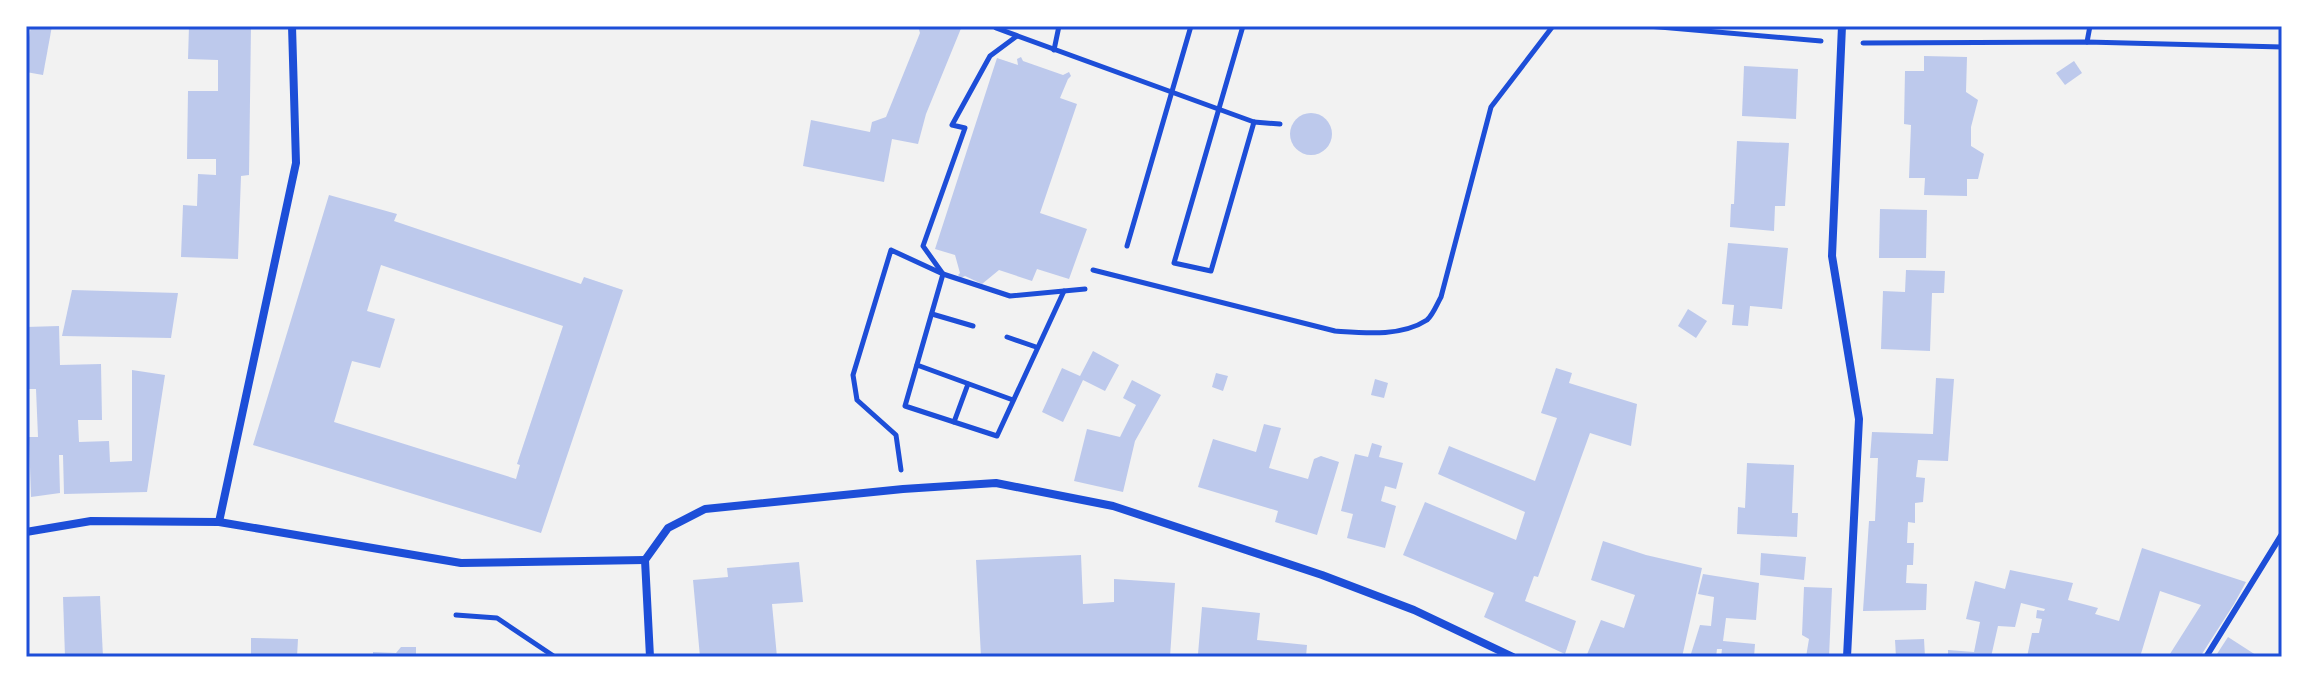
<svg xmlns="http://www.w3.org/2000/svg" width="2308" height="683" font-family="'Space Grotesk',sans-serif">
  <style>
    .building { fill: #bdc9ec; fill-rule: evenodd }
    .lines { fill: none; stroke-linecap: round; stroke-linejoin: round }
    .path { stroke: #1d4ed8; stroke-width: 5 }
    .service { stroke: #1d4ed8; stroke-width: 6 }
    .minor { stroke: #1d4ed8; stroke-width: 8 }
    .neatline { fill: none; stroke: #1d4ed8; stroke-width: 3 }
  </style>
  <rect width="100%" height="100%" fill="#f2f2f2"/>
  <g class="building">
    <polygon points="31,26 52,26 43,75 26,72 26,54"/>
    <polygon points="189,26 251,26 249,175 241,176 238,259 181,257 183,205 197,206 198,174 216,175 216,159 187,159 188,91 218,91 218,60 188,59"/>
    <polygon points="918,26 962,26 926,114 918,144 892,139 884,182 803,166 811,120 870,132 872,122 886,117 920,33"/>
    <polygon points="1924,56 1967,57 1966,92 1978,100 1971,127 1971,146 1984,154 1978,179 1967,179 1967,196 1924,195 1925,178 1909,178 1911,125 1904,124 1905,71 1924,71"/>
    <polygon points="1021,57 1023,61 1063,75 1069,72 1071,76 1068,79 1060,98 1077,104 1040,213 1087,229 1069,279 1037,269 1032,281 999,270 982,284 965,276 961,278 958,275 960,273 955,255 935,249 997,58 1018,65 1017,59"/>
    <polygon points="2074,61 2082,73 2065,85 2056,73"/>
    <polygon points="1744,66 1798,69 1796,119 1742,116"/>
    <circle cx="1311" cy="134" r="21"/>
    <polygon points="1737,141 1789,143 1785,206 1775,206 1774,231 1730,227 1731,204 1734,204"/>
    <path d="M 329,195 L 397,214 L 394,221 L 581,284 L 584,277 L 623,290 L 541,533 L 253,445 ZM 381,265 L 563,326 L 517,464 L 520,465 L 516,479 L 334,422 L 352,361 L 380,368 L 395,319 L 367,311 Z"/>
    <polygon points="1880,209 1927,210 1926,258 1879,258"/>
    <polygon points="1728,243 1788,248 1782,309 1750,306 1748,326 1732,325 1734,305 1722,304"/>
    <polygon points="1906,270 1945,271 1944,293 1932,293 1930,351 1881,349 1883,291 1905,292"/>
    <polygon points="72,290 178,293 171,338 62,336"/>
    <polygon points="1688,309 1707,321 1696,338 1678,326"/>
    <polygon points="59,326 60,365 101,364 102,420 78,420 79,442 109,441 110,462 132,461 132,370 165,375 147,492 64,494 63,455 59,455 60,493 31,497 29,437 38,437 36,389 26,389 26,327"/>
    <polygon points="1093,351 1119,365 1105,391 1083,380 1063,422 1042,412 1062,368 1080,376"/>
    <polygon points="1556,368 1572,373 1569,383 1637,404 1631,446 1590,433 1538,577 1534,576 1525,601 1576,621 1565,654 1484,617 1494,593 1403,555 1425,502 1516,540 1525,512 1438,474 1449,446 1535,481 1557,418 1541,413"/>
    <polygon points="1216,373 1228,376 1223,391 1212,387"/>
    <polygon points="1936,378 1954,379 1948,461 1918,460 1916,477 1925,478 1923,502 1915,503 1915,523 1908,522 1907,543 1914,543 1913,565 1907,565 1906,583 1927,584 1926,610 1863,611 1869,521 1875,521 1878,458 1870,458 1872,432 1933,434"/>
    <polygon points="1375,379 1388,383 1384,398 1371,395"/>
    <polygon points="1132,380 1161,395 1135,441 1123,492 1074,481 1087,429 1120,437 1136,405 1123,398"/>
    <polygon points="1264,424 1281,428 1269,468 1308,479 1314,459 1321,456 1339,462 1317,535 1275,522 1278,511 1198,487 1213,439 1256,452"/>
    <polygon points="1372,443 1382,446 1379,457 1403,463 1396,489 1385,486 1381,501 1396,506 1385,548 1347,538 1353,514 1341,511 1355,454 1368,457"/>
    <polygon points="1747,463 1794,465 1792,513 1798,513 1797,537 1737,534 1738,507 1745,508"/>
    <polygon points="1603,541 1646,555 1702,568 1682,657 1586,657 1601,620 1624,628 1635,595 1591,580"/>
    <polygon points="2142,548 2246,582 2234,604 2200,657 2168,657 2201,605 2160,591 2140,657 2027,657 2032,633 2039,633 2042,619 2036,618 2037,610 2044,611 2045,609 2021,603 2015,627 1998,626 1991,657 1948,657 1948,650 1974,652 1980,622 1966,619 1975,581 2005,589 2010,570 2073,583 2068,600 2098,608 2095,614 2119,621"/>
    <polygon points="1761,553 1806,557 1804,580 1760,575"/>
    <polygon points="1081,555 1083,604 1114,602 1114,579 1175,583 1170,657 981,657 976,560"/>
    <polygon points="799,562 803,602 772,604 777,657 700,657 693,580 728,577 727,568"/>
    <polygon points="1703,574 1759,583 1756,620 1726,618 1723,641 1755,644 1754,657 1721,657 1722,649 1717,649 1716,657 1690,657 1700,625 1711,626 1714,597 1698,594"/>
    <polygon points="1804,587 1832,588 1829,657 1806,657 1809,639 1802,635"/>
    <polygon points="100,596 103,657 65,657 63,597"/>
    <polygon points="1202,607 1260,613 1257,640 1307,645 1306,657 1229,657 1198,654"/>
    <polygon points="2228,637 2259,657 2215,657"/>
    <polygon points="251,638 298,639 297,657 251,657"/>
    <polygon points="1924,639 1925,657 1896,657 1895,640"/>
    <polygon points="401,647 416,647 416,657 373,657 373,652 396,653"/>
  </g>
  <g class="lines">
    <g class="path">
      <polyline points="1243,26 1174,263 1211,271 1254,122"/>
      <polyline points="1648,26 1821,41"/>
      <polyline points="996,28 1254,122 1280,124"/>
      <polyline points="1017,36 990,56 952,125 965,128 923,246 943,274 905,406 997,436 1064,291"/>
      <polyline points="2087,42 2090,26"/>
      <polyline points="1863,43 2087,42 2282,47"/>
      <polyline points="1054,50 1059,26"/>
      <polyline points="1127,246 1191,26"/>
      <path d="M 1093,270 L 1335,331 C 1364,333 1401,337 1427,320 C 1433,315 1437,304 1441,297 L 1491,107 L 1553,26"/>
      <polyline points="932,314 973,326"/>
      <polyline points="1007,337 1036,347"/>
      <polyline points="917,365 1013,400"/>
      <polyline points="954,422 968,384"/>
      <polyline points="901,470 896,435 857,400 853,375 891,250 943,274 1010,296 1085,289"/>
      <polyline points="456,615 497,618 555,657"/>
    </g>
    <polyline class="service" points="2206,657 2282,534"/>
    <g class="minor">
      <polyline points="1842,26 1832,256 1859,419 1847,657"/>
      <polyline points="219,522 296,163 292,26"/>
      <polyline points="26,532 91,521 219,522 461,563 645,560"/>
      <polyline points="645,560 668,528 705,509 903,489 996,483 1113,506 1322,575 1414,610 1513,657"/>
      <polyline points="645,560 650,657"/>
    </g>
  </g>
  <rect width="2308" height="683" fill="none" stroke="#ffffff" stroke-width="56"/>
  <rect x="28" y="28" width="2252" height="627" class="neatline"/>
</svg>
